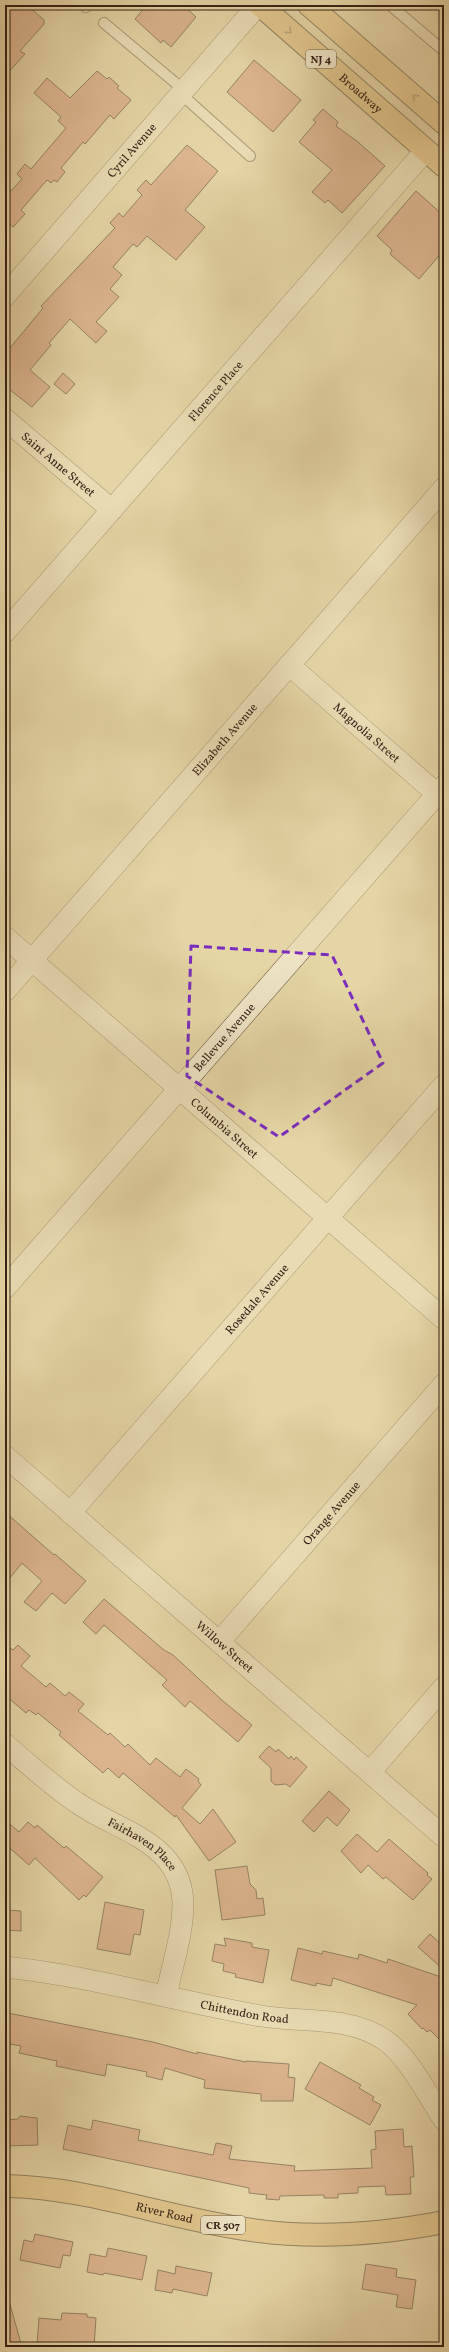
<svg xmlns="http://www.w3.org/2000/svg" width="449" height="2352" font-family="Vollkorn,serif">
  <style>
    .building { fill: #d29175; stroke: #362117 }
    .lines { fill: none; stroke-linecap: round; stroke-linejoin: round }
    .lane-casing { stroke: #624e3b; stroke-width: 12 }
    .street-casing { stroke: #624e3b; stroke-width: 22 }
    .primary-casing { stroke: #362117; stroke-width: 24 }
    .lane { stroke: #eee4c5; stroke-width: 10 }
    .street { stroke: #eee4c5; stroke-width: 21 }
    .primary { stroke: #e2bb73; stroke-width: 22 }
    .oneway { stroke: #8c6e45 }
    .marked { fill: none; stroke: #7b2cbf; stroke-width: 3; stroke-dasharray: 8 5; stroke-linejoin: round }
    .labels { text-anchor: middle; stroke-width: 4; stroke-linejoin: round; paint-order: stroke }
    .shield { fill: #eee4c5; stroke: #6d5c4b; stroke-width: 1 }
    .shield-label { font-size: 11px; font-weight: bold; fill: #362117 }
    .street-label { font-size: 12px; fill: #362117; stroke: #eee4c5 }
  </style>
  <rect width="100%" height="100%" fill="#e5d6a6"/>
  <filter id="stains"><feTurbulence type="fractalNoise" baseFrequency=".005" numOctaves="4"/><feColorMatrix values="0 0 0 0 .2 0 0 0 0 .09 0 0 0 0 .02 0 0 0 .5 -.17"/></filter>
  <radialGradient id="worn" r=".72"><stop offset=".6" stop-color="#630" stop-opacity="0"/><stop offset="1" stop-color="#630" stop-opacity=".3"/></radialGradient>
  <g class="building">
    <polygon points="11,5 27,5 44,20 44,24 20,51 25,54 5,76 5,12"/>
    <polygon points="147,5 183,5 196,17 171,47 163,40 161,43 135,19"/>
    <polygon points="254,60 301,100 273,132 227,92"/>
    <polygon points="97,71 107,79 109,77 119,86 117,88 131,100 114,119 110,115 85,144 83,142 61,168 65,172 57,182 54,180 51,183 47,180 21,210 25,214 13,227 5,220 5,197 22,179 17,174 25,164 31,169 66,128 58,121 61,117 34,93 47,78 70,98"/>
    <polygon points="323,109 338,122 336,126 358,142 385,166 342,213 328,200 325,203 312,192 332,170 299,142 316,122 313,120"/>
    <polygon points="187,145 218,171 185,210 205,227 176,260 147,236 137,247 133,244 113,267 122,275 110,289 119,297 96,322 107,331 96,343 70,319 49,343 51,345 30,370 50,387 32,407 5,386 5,354 43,308 41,306 115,228 110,223 119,213 123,217 142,195 137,190 146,180 151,185"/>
    <polygon points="416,191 444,216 444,250 419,279 390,254 392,250 377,236"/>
    <polygon points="63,373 75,384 66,394 54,384"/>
    <polygon points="5,1512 54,1555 55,1554 86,1581 65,1604 52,1593 36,1611 24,1602 42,1581 22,1563 5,1584"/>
    <polygon points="104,1599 164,1650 173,1655 223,1701 252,1725 238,1742 190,1701 185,1707 162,1685 167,1680 104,1625 96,1634 83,1622"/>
    <polygon points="5,1644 13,1650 18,1645 30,1656 21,1666 46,1687 50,1683 65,1696 69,1692 84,1704 78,1711 108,1735 110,1733 125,1747 128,1744 150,1765 156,1758 180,1777 186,1769 199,1779 198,1781 201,1785 182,1808 200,1824 213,1809 236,1842 209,1861 176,1815 175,1817 123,1773 119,1778 108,1768 103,1773 59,1735 61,1732 38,1713 36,1715 29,1710 26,1713 5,1695"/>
    <polygon points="269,1746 276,1752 278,1749 289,1759 291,1756 294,1760 296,1757 307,1767 290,1787 286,1784 275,1785 271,1781 271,1768 259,1757"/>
    <polygon points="329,1791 350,1810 337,1826 327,1817 314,1832 302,1821"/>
    <polygon points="5,1820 19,1832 28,1822 35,1828 37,1825 64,1848 66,1846 103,1877 86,1897 84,1895 79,1900 35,1858 29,1865 5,1844"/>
    <polygon points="357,1834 377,1852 389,1839 428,1873 427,1875 432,1879 413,1900 386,1877 383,1879 368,1865 361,1873 341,1851"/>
    <polygon points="247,1866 250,1884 256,1890 257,1899 263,1898 265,1915 222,1920 215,1870"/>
    <polygon points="105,1902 144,1910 140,1935 134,1934 130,1955 97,1949"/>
    <polygon points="5,1910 21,1911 21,1931 5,1930"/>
    <polygon points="430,1934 444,1947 444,1970 418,1947"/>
    <polygon points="224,1938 252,1943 252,1947 269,1950 263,1983 235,1977 236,1974 223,1971 224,1964 212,1961 215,1944 226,1946"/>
    <polygon points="298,1948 322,1954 323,1951 358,1959 359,1954 387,1963 388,1959 444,1978 444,2044 430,2030 427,2032 423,2028 422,2029 408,2014 417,2005 333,1978 331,1986 316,1983 316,1986 291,1980"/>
    <polygon points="8,2013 153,2042 197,2054 197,2052 246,2062 246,2061 289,2064 288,2077 295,2078 293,2101 261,2101 261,2094 204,2088 205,2080 165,2068 162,2080 146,2076 147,2072 107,2064 105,2076 56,2066 57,2061 19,2053 21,2046 5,2043"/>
    <polygon points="320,2062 361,2085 359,2088 374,2097 372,2100 381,2105 370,2125 305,2089"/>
    <polygon points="20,2116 37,2118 38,2145 5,2146 5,2120 18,2119"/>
    <polygon points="93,2120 140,2130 138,2140 213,2155 216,2143 232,2146 229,2159 295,2166 294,2171 372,2168 371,2150 376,2149 375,2131 403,2129 404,2147 412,2146 414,2177 410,2177 411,2194 386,2195 385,2186 358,2187 358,2193 338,2194 338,2198 324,2198 324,2195 280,2196 279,2200 266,2199 267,2195 249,2193 249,2188 63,2149 68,2125 91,2130"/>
    <polygon points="35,2234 73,2242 70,2256 63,2255 60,2268 20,2260 24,2240 33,2242"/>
    <polygon points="108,2248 147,2256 142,2280 104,2273 103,2275 87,2272 90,2254 106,2257"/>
    <polygon points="366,2264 397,2269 396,2277 416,2280 412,2309 396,2307 398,2295 362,2289"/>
    <polygon points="176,2266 212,2273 207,2296 173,2289 172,2293 155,2290 158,2270 175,2274"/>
    <polygon points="5,2301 9,2301 22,2347 5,2347"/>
    <polygon points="62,2313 87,2314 87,2317 96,2318 94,2347 37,2345 39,2318 61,2320"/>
  </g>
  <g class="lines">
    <defs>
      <g id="lane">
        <polyline points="83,5 86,7"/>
        <polyline points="390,5 444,51"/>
        <polyline points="104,23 184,90"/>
        <polyline points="181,94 250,156"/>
      </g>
      <g id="street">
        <path id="s1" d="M 5,296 L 258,5"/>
        <path id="s2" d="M 5,419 L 112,510"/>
        <path id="s3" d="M 5,632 L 426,150"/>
        <path id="s4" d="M 289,665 L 444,800"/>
        <path id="s5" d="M 5,937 L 444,1319"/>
        <path id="s6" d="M 5,991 L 444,488"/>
        <path id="s7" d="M 5,1288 L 444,786"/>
        <path id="s8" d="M 5,1456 L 444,1837"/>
        <path id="s9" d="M 70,1513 L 444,1085"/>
        <path id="s10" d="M 219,1642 L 444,1384"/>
        <path id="s11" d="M 5,1744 C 28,1764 51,1785 76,1802 C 116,1831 181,1841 183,1903 C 183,1934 172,1966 166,1996"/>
        <polyline points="370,1772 444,1687"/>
        <path id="s12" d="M 5,1967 C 92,1976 176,2001 261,2016 C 303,2023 348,2015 385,2040 C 409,2057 428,2096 444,2120"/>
      </g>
      <g id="primary">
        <path id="s13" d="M 260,5 L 444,166"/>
        <polyline points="309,5 444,123"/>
        <path id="s14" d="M 5,2186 C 88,2187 169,2219 252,2230 C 314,2239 382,2234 444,2222"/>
      </g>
    </defs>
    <use href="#lane" class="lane-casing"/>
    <use href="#street" class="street-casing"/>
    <use href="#primary" class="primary-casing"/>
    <use href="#lane" class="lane"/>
    <use href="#street" class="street"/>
    <use href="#primary" class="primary"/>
  </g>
  <defs><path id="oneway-chevron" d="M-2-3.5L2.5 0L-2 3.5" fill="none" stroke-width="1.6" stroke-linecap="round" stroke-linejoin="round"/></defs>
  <g class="oneway">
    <use href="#oneway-chevron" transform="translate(289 31) rotate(41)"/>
    <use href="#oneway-chevron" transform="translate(415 97) rotate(-139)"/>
  </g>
  <path d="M0 0H449V2352H0ZM 191,946 L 332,955 L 383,1063 L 279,1137 L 187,1076 Z" fill="#e5d6a6" fill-opacity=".55" fill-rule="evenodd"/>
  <path class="marked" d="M 191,946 L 332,955 L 383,1063 L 279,1137 L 187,1076 Z"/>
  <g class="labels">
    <g class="shield">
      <rect x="306" y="50" width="30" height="18" rx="3"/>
      <rect x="201" y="2216" width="44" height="18" rx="3"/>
    </g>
    <g class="shield-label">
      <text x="321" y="63">NJ 4</text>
      <text x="223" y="2229">CR 507</text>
    </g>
    <g class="street-label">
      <text dy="4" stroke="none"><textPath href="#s13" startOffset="134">Broadway</textPath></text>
      <text dy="4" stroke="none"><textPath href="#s1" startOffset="193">Cyril Avenue</textPath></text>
      <text dy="4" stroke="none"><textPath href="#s3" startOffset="320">Florence Place</textPath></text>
      <text dy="4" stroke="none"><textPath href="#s2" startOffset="70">Saint Anne Street</textPath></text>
      <text dy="4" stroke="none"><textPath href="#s4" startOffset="103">Magnolia Street</textPath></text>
      <text dy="4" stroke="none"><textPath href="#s6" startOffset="334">Elizabeth Avenue</textPath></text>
      <text dy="4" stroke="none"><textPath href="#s7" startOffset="333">Bellevue Avenue</textPath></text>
      <text dy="4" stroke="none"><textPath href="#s5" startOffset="291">Columbia Street</textPath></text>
      <text dy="4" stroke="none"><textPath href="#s9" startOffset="284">Rosedale Avenue</textPath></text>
      <text dy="4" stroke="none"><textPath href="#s10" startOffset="171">Orange Avenue</textPath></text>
      <text dy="4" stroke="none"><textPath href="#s8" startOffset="291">Willow Street</textPath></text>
      <text dy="4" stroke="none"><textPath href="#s11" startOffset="171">Fairhaven Place</textPath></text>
      <text dy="4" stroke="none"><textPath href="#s12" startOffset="244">Chittendon Road</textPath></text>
      <text dy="4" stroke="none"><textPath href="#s14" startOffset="162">River Road</textPath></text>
    </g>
  </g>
  <rect width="449" height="2352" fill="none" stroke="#e5d6a6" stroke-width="20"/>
  <rect x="6" y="6" width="437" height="2340" fill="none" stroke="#362117" stroke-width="2"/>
  <rect x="10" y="10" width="429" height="2332" fill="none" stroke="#362117"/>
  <rect width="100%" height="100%" filter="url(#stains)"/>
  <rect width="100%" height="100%" fill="url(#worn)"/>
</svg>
